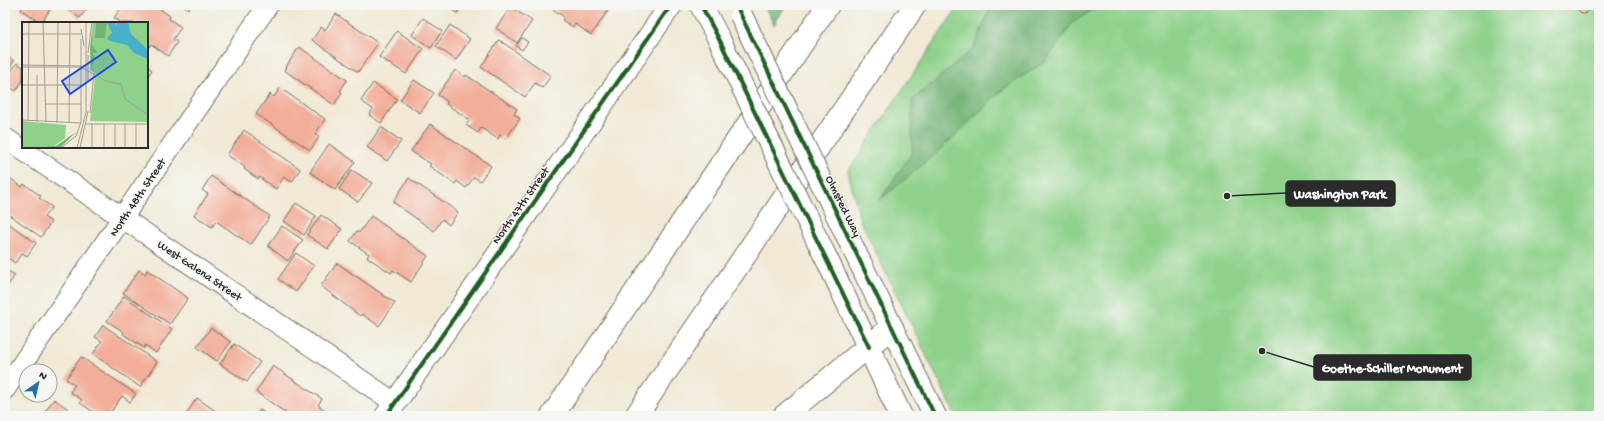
<svg xmlns="http://www.w3.org/2000/svg" width="1604" height="421" font-family="'Gochi Hand',sans-serif">
  <style>
    .green { fill: #8ed18a; stroke: #5c7e5a }
    .forest { fill: #72b376; stroke: #4e6f50 }
    .building { fill: #f3ae99 }
    .lines { fill: none; stroke-linecap: round; stroke-linejoin: round }
    .minor-casing { stroke: #706e66; stroke-width: 22 }
    .tertiary-casing { stroke: #706e66; stroke-width: 24 }
    .motorway-casing { stroke: #706e66; stroke-width: 24 }
    .minor { stroke: #fff; stroke-width: 20 }
    .tertiary { stroke: #fff; stroke-width: 22 }
    .motorway { stroke: #fff; stroke-width: 22 }
    .tertiary-bridge-casing { stroke: #706e66; stroke-width: 24; stroke-linecap: butt }
    .tertiary-bridge { stroke: #fff; stroke-width: 22 }
    .cycleway-casing { stroke: #f6f6f2; stroke-width: 6 }
    .cycleway { stroke: #1b5e20; stroke-width: 4 }
    .labels { text-anchor: middle; stroke-width: 3; stroke-linejoin: round; paint-order: stroke }
    .street-label { font-size: 12px; fill: #2b2b2b; stroke: #f6f6f2 }
    .inset-road { fill: none; stroke: #a29d91; stroke-width: 1 }
    .view { fill: #1d4ed8; fill-opacity: 0.15; stroke: #1d4ed8; stroke-width: 2 }
    .inset-edge { fill: none; stroke: #2b2b2b; stroke-width: 2 }
    .leader { fill: none; stroke: #2b2b2b; stroke-width: 1.5 }
    .callout-dot { fill: #2b2b2b; stroke: #f6f6f2; stroke-width: 1.5 }
    .callout { fill: #2b2b2b; stroke: #2b2b2b; stroke-width: 1.5 }
    .callout-label { font-size: 13px; text-anchor: middle; font-weight: bold; fill: #fff }
  </style>
  <rect width="100%" height="100%" fill="#f6f6f2"/>
  <filter id="ink" filterUnits="userSpaceOnUse"><feTurbulence type="fractalNoise" baseFrequency=".025" numOctaves="2"/><feDisplacementMap in="SourceGraphic" scale="8" xChannelSelector="R" yChannelSelector="G"/><feConvolveMatrix kernelMatrix="1 2 1 2 8 2 1 2 1" color-interpolation-filters="sRGB"/></filter>
  <filter id="wash" filterUnits="userSpaceOnUse"><feTurbulence type="fractalNoise" baseFrequency=".012" numOctaves="4" result="noise"/><feDisplacementMap in="SourceGraphic" scale="16" xChannelSelector="R" yChannelSelector="G"/><feGaussianBlur stdDeviation="0.9" result="paint"/><feColorMatrix in="noise" values="0 0 0 0 0 0 0 0 0 0 0 0 0 0 0 0 0 1.4 0 .05"/><feComposite in="paint" operator="in"/></filter>
  <g filter="url(#wash)">
    <rect width="100%" height="100%" fill="#f1e9d5"/>
    <polygon class="green" points="959,5 1599,5 1599,416 956,416 860,220 848,171"/>
    <g class="forest">
      <polygon points="764,5 786,5 774,25"/>
      <polygon points="992,5 1101,5 1072,23 1047,60 1001,91 942,148 879,201 912,153 912,100 973,49"/>
    </g>
    <g id="blocks">
      <g class="building">
        <polygon points="24,5 53,5 41,23 21,10"/>
        <polygon points="62,5 89,5 80,18"/>
        <polygon points="116,5 154,5 170,16 169,19 181,27 173,39 177,42 168,56 151,44 149,47 147,45 147,23 122,23 114,18 121,8"/>
        <polygon points="183,5 191,5 188,9"/>
        <polygon points="445,5 462,5 457,13"/>
        <polygon points="547,5 612,5 591,35 575,24 573,27 562,20 564,17"/>
        <polygon points="1581,5 1585,5 1589,10 1584,14 1582,14 1578,10"/>
        <polygon points="511,7 532,21 517,43 496,28"/>
        <polygon points="336,14 378,43 358,72 312,40 321,27 325,30"/>
        <polygon points="423,18 442,31 431,48 412,35"/>
        <polygon points="450,25 470,39 456,60 436,46"/>
        <polygon points="397,31 423,49 406,74 379,57"/>
        <polygon points="522,38 528,42 522,50 516,46"/>
        <polygon points="499,40 551,76 542,88 535,83 525,97 481,67"/>
        <polygon points="299,47 347,80 340,91 342,93 334,105 284,70"/>
        <polygon points="5,54 14,61 5,74"/>
        <polygon points="17,63 23,67 23,80 16,91 5,84 5,80"/>
        <polygon points="147,66 152,70 147,77"/>
        <polygon points="455,70 465,77 466,75 517,109 514,114 520,118 506,139 500,135 498,139 481,128 478,133 466,125 470,120 446,104 448,102 438,95"/>
        <polygon points="414,80 434,93 420,113 400,100"/>
        <polygon points="373,83 397,99 381,123 369,115 373,109 361,101"/>
        <polygon points="280,88 325,119 315,134 319,137 310,150 256,114 270,94 274,97"/>
        <polygon points="430,124 491,166 480,181 474,177 466,188 457,181 455,184 429,166 431,164 411,151"/>
        <polygon points="381,127 401,141 387,161 367,147"/>
        <polygon points="244,130 300,169 292,182 284,177 276,189 259,177 258,179 244,169 245,167 227,155"/>
        <polygon points="329,144 355,162 335,190 310,172"/>
        <polygon points="352,170 372,183 358,202 339,189"/>
        <polygon points="7,176 22,187 24,184 41,196 39,198 52,207 44,217 51,222 41,237 5,212 5,179"/>
        <polygon points="211,176 270,216 251,245 216,221 212,227 194,215 208,194 202,190"/>
        <polygon points="409,178 458,212 449,225 442,219 434,231 393,202"/>
        <polygon points="296,203 316,216 304,235 284,221"/>
        <polygon points="321,215 342,229 328,249 307,235"/>
        <polygon points="371,216 428,256 411,282 393,270 391,273 367,257 369,254 350,241 357,231 359,233"/>
        <polygon points="5,221 36,243 27,256 22,253 15,263 5,256"/>
        <polygon points="282,226 303,240 288,261 268,246"/>
        <polygon points="296,253 314,266 296,292 278,279"/>
        <polygon points="337,263 395,303 379,326 362,314 360,316 321,286"/>
        <polygon points="5,269 15,275 5,290"/>
        <polygon points="139,270 145,274 147,270 188,298 170,324 123,293"/>
        <polygon points="124,296 172,329 156,353 145,345 144,348 123,334 124,332 107,321"/>
        <polygon points="103,325 157,362 140,387 93,354 102,341 95,337"/>
        <polygon points="211,328 231,342 217,361 197,347"/>
        <polygon points="234,344 260,362 247,382 220,364"/>
        <polygon points="81,357 136,394 130,402 122,396 108,416 104,416 100,413 98,415 80,403 82,400 70,392 75,385 66,379"/>
        <polygon points="273,366 322,399 318,405 326,411 323,416 290,416 256,392"/>
        <polygon points="197,398 217,412 214,416 185,416"/>
        <polygon points="54,399 78,416 42,416"/>
        <polygon points="260,410 269,416 256,416"/>
      </g>
    </g>
  </g>
  <g filter="url(#ink)">
    <use href="#blocks" fill-opacity="0" stroke="#706e66" stroke-width="1"/>
    <g class="lines">
      <defs>
        <g id="minor">
          <polyline points="5,138 395,403"/>
          <polyline points="5,389 268,5"/>
        </g>
        <g id="tertiary">
          <polyline points="701,5 720,41"/>
          <polyline points="851,244 935,416"/>
          <polyline points="831,268 901,416"/>
          <polyline points="386,416 671,5"/>
        </g>
        <g id="motorway">
          <polyline points="552,416 828,5"/>
          <polyline points="636,416 915,5"/>
          <polyline points="784,416 892,327"/>
        </g>
      </defs>
      <use href="#minor" class="minor-casing"/>
      <use href="#tertiary" class="tertiary-casing"/>
      <use href="#motorway" class="motorway-casing"/>
      <use href="#minor" class="minor"/>
      <use href="#tertiary" class="tertiary"/>
      <use href="#motorway" class="motorway"/>
      <defs>
        <g id="tertiary-bridge">
          <polyline points="741,15 851,244"/>
          <polyline points="720,41 831,268"/>
        </g>
      </defs>
      <use href="#tertiary-bridge" class="tertiary-bridge-casing"/>
      <use href="#tertiary-bridge" class="tertiary-bridge"/>
      <defs>
        <g id="cycleway">
          <polyline points="701,5 720,41 869,347"/>
          <polyline points="736,5 935,416"/>
          <polyline points="386,416 671,5"/>
        </g>
      </defs>
      <use href="#cycleway" class="cycleway-casing"/>
      <use href="#cycleway" class="cycleway"/>
    </g>
  </g>
  <g class="labels">
    <g class="street-label">
      <text transform="translate(137 197) rotate(-56)" y="4">North 48th Street</text>
      <text transform="translate(520 205) rotate(-55)" y="4">North 47th Street</text>
      <text transform="translate(844 206) rotate(64)" y="4">Olmsted Way</text>
      <text transform="translate(200 270) rotate(34)" y="4">West Galena Street</text>
    </g>
  </g>
  <g transform="translate(22 22)">
    <rect width="126" height="126" fill="#f1e9d5"/>
    <path d="M 71,0 L 126,0 L 126,100 L 68,99 L 73,56 L 77,54 L 68,48 ZM 0,99 L 44,103 L 43,116 L 31,125 L 0,126 Z" fill="#8ed18a"/>
    <path d="M 71,0 L 70,23 L 76,31 L 70,31 L 73,34 L 69,48 L 68,26 ZM 74,0 L 85,0 L 83,16 L 73,16 ZM 54,110 L 38,126 L 12,126 L 34,124 Z" fill="#72b376"/>
    <path d="M 85,0 L 93,0 L 94,5 L 95,0 L 106,0 L 109,12 L 126,28 L 126,37 L 112,31 L 105,23 L 88,19 L 85,16 L 90,11 Z" fill="#4aafc9"/>
    <path class="inset-road" d="M 21,0 L 24,100M 59,7 L 62,24M 0,12 L 59,12M 66,31 L 70,0M 66,33 L 66,59M 0,43 L 60,44M 0,45 L 59,45 L 86,60 L 99,62 L 103,77 L 126,93M 0,63 L 59,63M 24,82 L 59,82M 68,91 L 72,51M 0,98 L 59,101M 6,99 L 7,0M 15,100 L 15,53M 35,101 L 36,0M 47,101 L 48,0M 63,102 L 126,102M 39,126 L 54,114 L 59,100 L 59,17M 55,126 L 64,90 L 64,0M 58,126 L 66,89M 70,126 L 70,101M 82,126 L 82,102M 93,126 L 93,102M 103,126 L 103,101M 114,126 L 114,101"/>
    <path class="view" d="M 86,28 L 94,40 L 48,72 L 40,59 Z"/>
    <rect width="126" height="126" class="inset-edge"/>
  </g>
  <path class="leader" d="M1227 196L1286 193M1262 351L1314 367"/>
  <g class="callout-dot">
    <circle cx="1227" cy="196" r="4"/>
    <circle cx="1262" cy="351" r="4"/>
  </g>
  <g class="callout">
    <rect x="1286" y="181" width="109" height="25" rx="4"/>
    <rect x="1314" y="355" width="157" height="25" rx="4"/>
  </g>
  <g class="callout-label">
    <text x="1340" y="198">Washington Park</text>
    <text x="1392" y="372">Goethe-Schiller Monument</text>
  </g>
  <rect width="1604" height="421" fill="none" stroke="#f6f6f2" stroke-width="20"/>
  <g transform="translate(38 383) rotate(34)"><circle r="19" fill="#f6f6f2" stroke="#a5a5a2"/>
  <path d="M0-3L7 15L0 10L-7 15Z" fill="#1f6fb2"/>
  <text y="-6" font-size="11" font-weight="bold" text-anchor="middle" fill="#2b2b2b">N</text>
  </g>
</svg>
